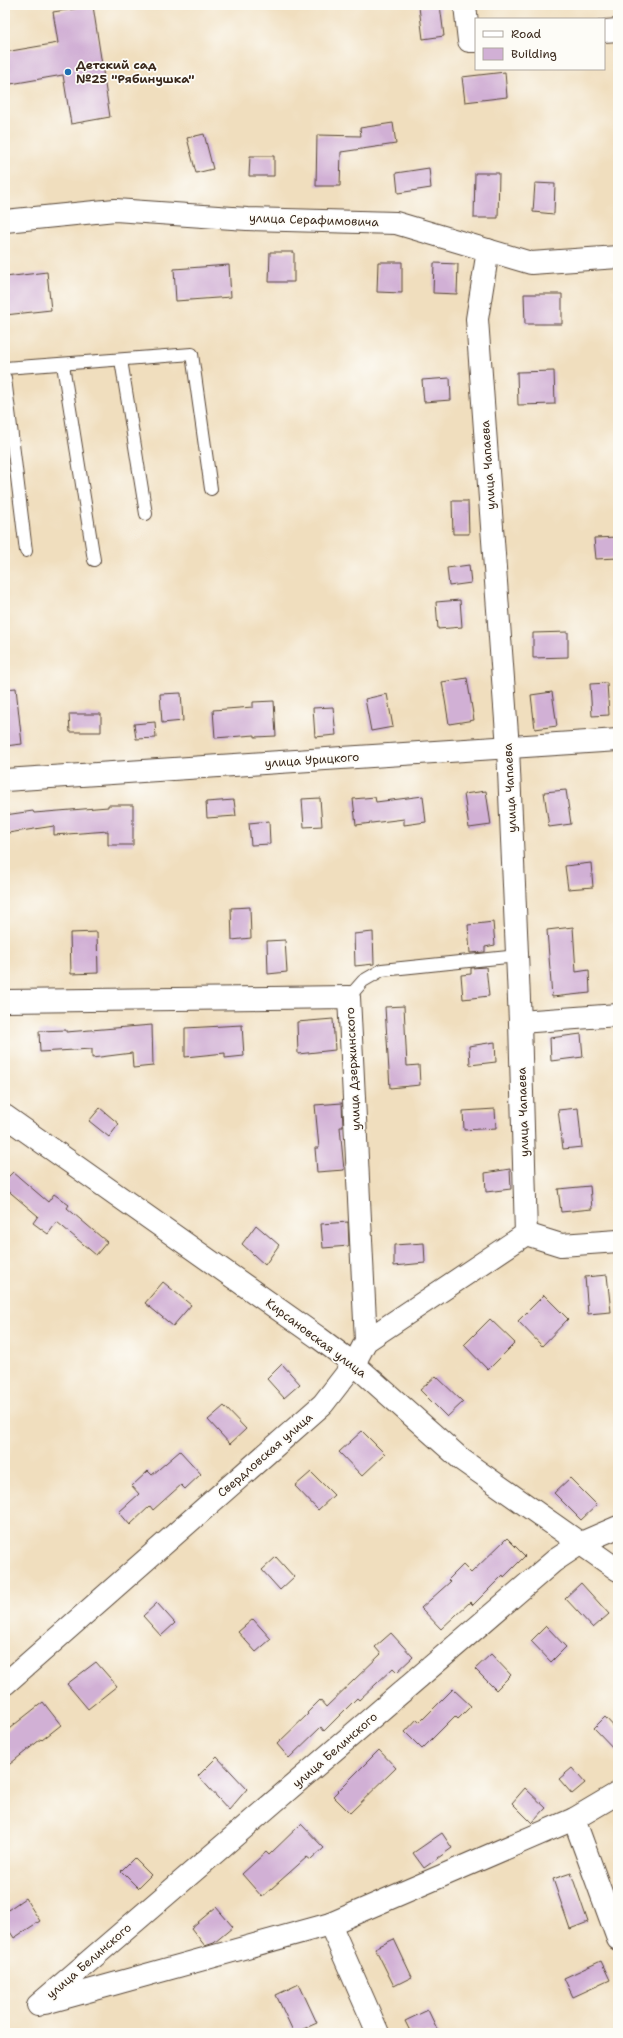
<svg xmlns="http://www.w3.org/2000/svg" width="623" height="2038" font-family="'Shantell Sans',sans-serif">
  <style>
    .building { fill: #d1b0d5 }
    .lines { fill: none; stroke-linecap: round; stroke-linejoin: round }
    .service-casing { stroke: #564536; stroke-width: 14 }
    .minor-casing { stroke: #564536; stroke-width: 24 }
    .service { stroke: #fff; stroke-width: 12 }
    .minor { stroke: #fff; stroke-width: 22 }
    .poi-dot { fill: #1f6fb2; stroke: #fdfcf7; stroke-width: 1.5 }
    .labels { text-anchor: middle; stroke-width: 3.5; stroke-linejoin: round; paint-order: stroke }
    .poi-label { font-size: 12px; font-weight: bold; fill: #3b2a1e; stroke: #fdfcf7; text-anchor: start }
    .street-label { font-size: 12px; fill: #3b2a1e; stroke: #fdfcf7 }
  </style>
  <rect width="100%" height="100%" fill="#fdfcf7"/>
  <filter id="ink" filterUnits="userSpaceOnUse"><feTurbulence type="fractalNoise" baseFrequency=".025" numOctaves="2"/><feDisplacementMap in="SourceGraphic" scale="8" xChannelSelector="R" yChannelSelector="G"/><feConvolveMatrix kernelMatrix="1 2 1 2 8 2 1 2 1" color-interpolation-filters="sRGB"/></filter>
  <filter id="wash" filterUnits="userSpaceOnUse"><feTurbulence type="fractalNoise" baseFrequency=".012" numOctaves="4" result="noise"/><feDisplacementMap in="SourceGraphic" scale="16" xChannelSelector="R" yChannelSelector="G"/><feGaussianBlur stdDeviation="0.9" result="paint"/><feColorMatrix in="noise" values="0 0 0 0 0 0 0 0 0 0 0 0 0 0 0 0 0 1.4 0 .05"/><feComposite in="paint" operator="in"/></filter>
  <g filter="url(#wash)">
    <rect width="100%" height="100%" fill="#f0debe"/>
    <g id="blocks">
      <g class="building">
        <polygon points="440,5 444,36 423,39 419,7"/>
        <polygon points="93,6 110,117 71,124 63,75 5,85 5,52 58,43 53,12"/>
        <polygon points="505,72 507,97 465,102 462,77"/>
        <polygon points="393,123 396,144 341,152 340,186 316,186 317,135 361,136 360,128"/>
        <polygon points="204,134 213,169 196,173 187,138"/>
        <polygon points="250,156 274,156 274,176 249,176"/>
        <polygon points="429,168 431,188 398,193 396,173"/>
        <polygon points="475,173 499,173 498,218 474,218"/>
        <polygon points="535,183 555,184 554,214 533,212"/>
        <polygon points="270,252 294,252 294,282 269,282"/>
        <polygon points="378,262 402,262 402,293 377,292"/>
        <polygon points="434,263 458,264 457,294 433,293"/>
        <polygon points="229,265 231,297 176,301 174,269"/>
        <polygon points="47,272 51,310 5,315 5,277"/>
        <polygon points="524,294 562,294 562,324 525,324"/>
        <polygon points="554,371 555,404 518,405 517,372"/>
        <polygon points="450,378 451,400 424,402 422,380"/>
        <polygon points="452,501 468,501 469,534 453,534"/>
        <polygon points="618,537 618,558 596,559 594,538"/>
        <polygon points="469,565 471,583 449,586 447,568"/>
        <polygon points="460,600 462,627 438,629 436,602"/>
        <polygon points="568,632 568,657 533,658 533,633"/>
        <polygon points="467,678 474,720 449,724 442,682"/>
        <polygon points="607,683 609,715 592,716 590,684"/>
        <polygon points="16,688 22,744 5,746 5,689"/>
        <polygon points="552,692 557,726 535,729 531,695"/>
        <polygon points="181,693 183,721 162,723 160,694"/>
        <polygon points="387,694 393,727 371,731 365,699"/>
        <polygon points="274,701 276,736 255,737 255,735 215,738 213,710 253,707 253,702"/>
        <polygon points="333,707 336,735 315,737 313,708"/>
        <polygon points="69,714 101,714 101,732 70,732"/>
        <polygon points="155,722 156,738 136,739 134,724"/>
        <polygon points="566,790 571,824 549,827 544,792"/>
        <polygon points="486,791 491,825 469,828 464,794"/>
        <polygon points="423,796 426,822 404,825 404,819 356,825 353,799 375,797 376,802"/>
        <polygon points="320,798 322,826 304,827 302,799"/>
        <polygon points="234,800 236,816 207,818 206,802"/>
        <polygon points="108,805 133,805 133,845 108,845 108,831 54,835 54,826 8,833 5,815 33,811 34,813 108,807"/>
        <polygon points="269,821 270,844 251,845 249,823"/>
        <polygon points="591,863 593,887 568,889 565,866"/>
        <polygon points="250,907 251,938 232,940 231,908"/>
        <polygon points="493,922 495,945 485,947 485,952 470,953 468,925"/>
        <polygon points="573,927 576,972 589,970 590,993 552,997 547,930"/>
        <polygon points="97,932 98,973 71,974 70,933"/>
        <polygon points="373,932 374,964 355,966 354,934"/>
        <polygon points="285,940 287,972 268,974 267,941"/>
        <polygon points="486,967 489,996 463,999 461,975 471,974 471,968"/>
        <polygon points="404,1006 407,1066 419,1065 420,1085 390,1088 385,1007"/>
        <polygon points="333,1019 335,1050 298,1054 297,1022"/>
        <polygon points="152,1025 153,1066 133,1068 132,1053 92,1058 92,1049 40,1052 39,1031 66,1030 66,1032"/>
        <polygon points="242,1025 244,1056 225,1058 225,1053 185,1057 185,1028"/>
        <polygon points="581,1034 583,1057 551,1061 550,1038"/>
        <polygon points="495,1042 496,1062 470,1065 469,1046"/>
        <polygon points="342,1103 343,1127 340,1127 344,1170 317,1172 315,1148 319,1148 315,1105"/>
        <polygon points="100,1108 119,1124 109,1137 89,1121"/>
        <polygon points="578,1108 582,1147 563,1149 558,1110"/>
        <polygon points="495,1109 496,1128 464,1130 463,1111"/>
        <polygon points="510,1169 511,1189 486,1192 485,1173"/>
        <polygon points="13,1172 48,1202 54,1194 69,1205 67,1208 107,1242 96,1255 57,1222 48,1234 33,1223 38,1216 5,1188 5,1180"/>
        <polygon points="590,1186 592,1209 561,1212 558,1189"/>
        <polygon points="348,1222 349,1246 323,1248 321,1224"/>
        <polygon points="256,1225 279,1245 265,1265 242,1244"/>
        <polygon points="424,1243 425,1263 394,1266 394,1245"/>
        <polygon points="607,1275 611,1312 588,1314 585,1277"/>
        <polygon points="163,1282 191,1305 173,1326 145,1303"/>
        <polygon points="544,1295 568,1319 542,1346 518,1321"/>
        <polygon points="490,1319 515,1343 488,1370 464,1345"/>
        <polygon points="282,1364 300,1384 284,1398 267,1379"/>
        <polygon points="436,1376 463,1402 447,1417 420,1390"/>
        <polygon points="224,1406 246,1429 230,1444 208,1420"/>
        <polygon points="362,1431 385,1454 362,1476 339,1452"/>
        <polygon points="180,1451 201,1474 185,1489 181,1485 153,1510 150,1506 130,1525 119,1512 139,1494 132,1486 148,1471 152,1475"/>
        <polygon points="311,1472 334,1495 318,1510 295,1486"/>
        <polygon points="570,1478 597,1505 581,1520 554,1493"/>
        <polygon points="507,1538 525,1556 504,1577 503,1575 473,1605 470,1602 441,1629 421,1608 450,1582 448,1580 463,1565 471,1573"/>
        <polygon points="276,1557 294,1577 280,1590 262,1570"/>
        <polygon points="581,1583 609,1614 593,1628 565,1598"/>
        <polygon points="157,1603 175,1623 161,1636 143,1616"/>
        <polygon points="253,1619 271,1639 256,1652 238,1632"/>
        <polygon points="546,1626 566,1647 551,1662 531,1641"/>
        <polygon points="391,1633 413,1657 397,1672 393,1668 359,1700 357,1698 324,1731 321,1727 289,1758 277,1744 308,1714 307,1713 320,1700 326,1707 381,1654 375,1647"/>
        <polygon points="491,1654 511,1675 496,1690 475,1669"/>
        <polygon points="96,1662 117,1686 88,1709 67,1684"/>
        <polygon points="453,1689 471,1706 458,1719 455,1716 422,1749 405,1732 417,1719 420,1722"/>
        <polygon points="43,1702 61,1725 42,1740 41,1739 5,1768 5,1732"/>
        <polygon points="605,1717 618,1731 618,1753 594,1728"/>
        <polygon points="379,1750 396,1768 350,1813 333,1796"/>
        <polygon points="217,1757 247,1789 229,1810 198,1776"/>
        <polygon points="572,1768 585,1783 572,1794 559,1779"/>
        <polygon points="525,1788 546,1808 532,1823 512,1803"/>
        <polygon points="301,1824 324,1848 311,1860 307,1857 262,1897 242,1874 266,1852 269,1855"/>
        <polygon points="442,1833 452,1848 424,1868 413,1853"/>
        <polygon points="134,1858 151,1875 138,1888 121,1871"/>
        <polygon points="571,1873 588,1922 570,1929 553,1879"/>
        <polygon points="25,1898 40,1921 14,1938 5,1924 5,1912"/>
        <polygon points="216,1907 233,1927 214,1943 205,1946 191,1928"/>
        <polygon points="394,1939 412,1977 394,1986 375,1948"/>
        <polygon points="601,1961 610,1980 573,1997 564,1978"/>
        <polygon points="299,1984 317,2023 294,2033 276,1995"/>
        <polygon points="428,2010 439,2033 411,2033 405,2021"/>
      </g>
    </g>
  </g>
  <g filter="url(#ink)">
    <use href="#blocks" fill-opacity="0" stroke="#564536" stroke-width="1"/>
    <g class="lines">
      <defs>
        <g id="service">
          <polyline points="121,360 146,514"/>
          <polyline points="63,365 94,560"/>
          <polyline points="5,368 192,354 211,489"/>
          <polyline points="5,378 26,551"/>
          <polyline points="349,997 363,981 382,970 517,956"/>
        </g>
        <g id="minor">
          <polyline points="465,5 469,41 476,41"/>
          <polyline points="604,31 618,30"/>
          <polyline points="5,221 115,210 247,219 396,223 531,263 618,257"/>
          <polyline points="488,250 477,319 508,748 520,1022 526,1234"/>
          <polyline points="5,780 618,740"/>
          <polyline points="5,1001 349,997 366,1341"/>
          <polyline points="520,1022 618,1015"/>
          <polyline points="5,1116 319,1338 354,1364 462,1460 618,1570"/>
          <polyline points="526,1234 561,1245 618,1241"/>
          <polyline points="5,1684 323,1404 354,1364 366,1341 526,1234"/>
          <polyline points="574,1819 618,1939"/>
          <polyline points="330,1924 378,2033"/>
          <polyline points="45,2003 330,1924 574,1819 618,1793"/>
          <polyline points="38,2005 554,1561 581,1543 618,1527"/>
        </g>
      </defs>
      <use href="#service" class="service-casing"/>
      <use href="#minor" class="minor-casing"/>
      <use href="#service" class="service"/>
      <use href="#minor" class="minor"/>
    </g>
  </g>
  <circle class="poi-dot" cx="68" cy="72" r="4"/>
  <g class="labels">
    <g class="poi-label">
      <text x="76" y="69">Детский сад<tspan x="76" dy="14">№25 "Рябинушка"</tspan></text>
    </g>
    <g class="street-label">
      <text transform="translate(314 220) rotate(2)" y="4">улица Серафимовича</text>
      <text transform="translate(488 465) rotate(-94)" y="4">улица Чапаева</text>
      <text transform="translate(312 760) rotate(-4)" y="4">улица Урицкого</text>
      <text transform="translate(510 788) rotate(-93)" y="4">улица Чапаева</text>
      <text transform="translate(353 1069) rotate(-93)" y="4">улица Дзержинского</text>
      <text transform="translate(523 1112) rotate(-92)" y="4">улица Чапаева</text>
      <text transform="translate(316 1338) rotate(37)" y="4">Кирсановская улица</text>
      <text transform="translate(265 1455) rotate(-41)" y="4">Свердловская улица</text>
      <text transform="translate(335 1750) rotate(-41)" y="4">улица Белинского</text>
      <text transform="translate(89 1961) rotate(-41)" y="4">улица Белинского</text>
    </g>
  </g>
  <rect width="623" height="2038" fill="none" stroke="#fdfcf7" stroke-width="20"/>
  <rect x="475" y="18" width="130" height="52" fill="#fdfcf7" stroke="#afa8a0"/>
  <rect x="483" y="31" width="20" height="6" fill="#ffffff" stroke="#afa8a0"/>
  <text x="511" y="38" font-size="12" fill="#3b2a1e">Road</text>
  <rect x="483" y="48" width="20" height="12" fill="#d1b0d5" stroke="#afa8a0"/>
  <text x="511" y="58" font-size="12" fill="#3b2a1e">Building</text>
</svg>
